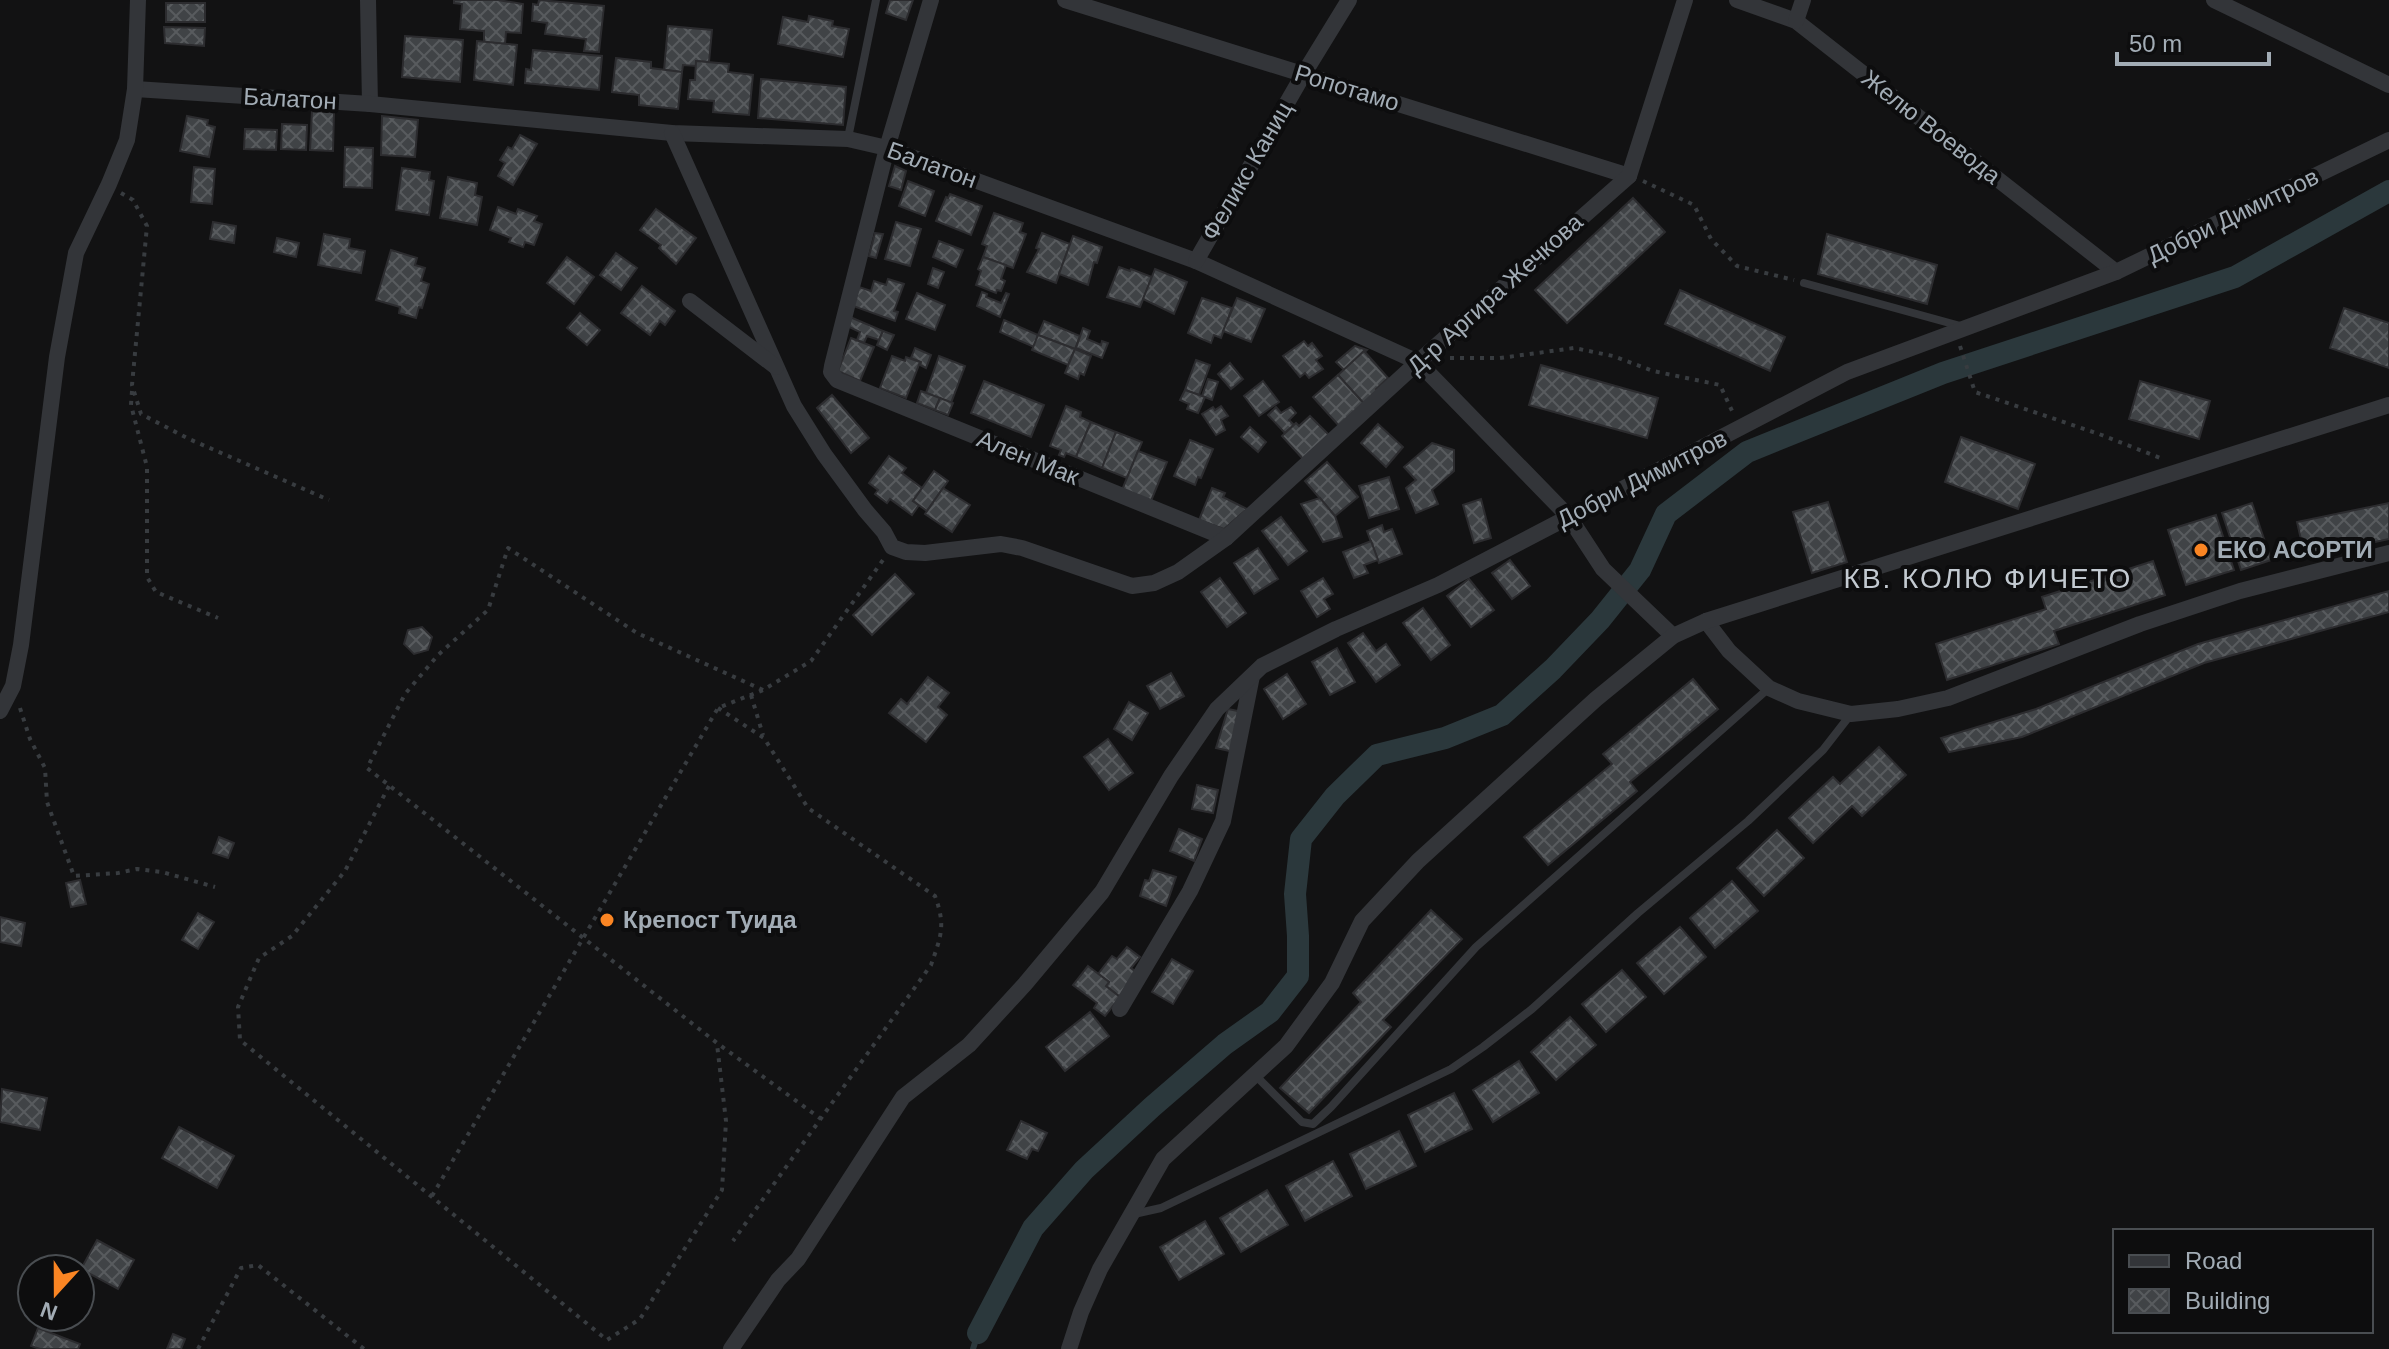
<svg xmlns="http://www.w3.org/2000/svg" width="2389" height="1349" font-family="Helvetica,sans-serif">
  <style>
    .lines { fill: none; stroke-linecap: round; stroke-linejoin: round }
    .stream { stroke: #2b383c; stroke-width: 6 }
    .canal { stroke: #2b383c; stroke-width: 22 }
    .building { fill: url(#building-cross-hatch); stroke: #2c2c2f; stroke-width: 2 }
    .path { stroke: #383c40; stroke-width: 4; stroke-dasharray: 4 6; stroke-linecap: butt }
    .service { stroke: #333539; stroke-width: 8 }
    .minor { stroke: #333539; stroke-width: 16 }
    .poi-dot { fill: #fa8523; stroke: #0d0d0e; stroke-width: 3 }
    .labels { text-anchor: middle; stroke-width: 8; stroke-linejoin: round; paint-order: stroke }
    .street-label { font-size: 24px; fill: #a2acb5; stroke: #0d0d0e }
    .poi-label { font-size: 24px; font-weight: bold; fill: #a2acb5; stroke: #0d0d0e; text-anchor: start }
    .quarter-label { font-size: 28px; letter-spacing: 2px; fill: #c3cad1; stroke: #0d0d0e }
  </style>
  <defs>
    <pattern id="building-cross-hatch" width="8" height="8" patternUnits="userSpaceOnUse" patternTransform="scale(2)"><rect width="8" height="8" fill="#404346"/><path d="M0 0l8 8M0 8l8-8" fill="none" stroke="#585b5e"/></pattern>
  </defs>
  <rect width="100%" height="100%" fill="#121213"/>
  <g class="lines">
    <polyline class="stream" points="973,1349 978,1333"/>
    <polyline class="canal" points="978,1333 1033,1228 1084,1170 1152,1107 1225,1044 1270,1012 1298,976 1298,936 1295,894 1301,839 1335,796 1377,755 1445,738 1502,715 1553,669 1600,620 1640,570 1666,514 1747,452 1943,373 2235,277 2389,191"/>
  </g>
  <g class="building">
    <polygon points="454,0 498,0 523,4 521,33 506,32 505,44 484,42 484,31 460,29 462,4 454,3"/>
    <polygon points="539,0 604,6 599,52 584,51 586,39 545,34 547,23 532,21 533,4 538,5"/>
    <polygon points="890,0 913,0 906,20 886,13"/>
    <rect x="166" y="3" width="39" height="19"/>
    <polygon points="809,16 833,21 832,26 849,29 843,57 778,44 783,17 808,22"/>
    <polygon points="668,26 712,30 709,62 696,61 696,66 683,65 682,72 664,70"/>
    <polygon points="164,27 205,28 204,46 165,43"/>
    <polygon points="405,36 463,40 460,82 402,77"/>
    <polygon points="477,41 517,45 513,85 474,80"/>
    <polygon points="533,50 602,56 599,90 525,83 526,69 531,70"/>
    <polygon points="616,58 651,62 651,68 682,72 678,109 639,105 639,95 612,92"/>
    <polygon points="696,61 729,64 728,72 753,75 749,115 713,112 714,101 688,99 690,80 695,80"/>
    <polygon points="761,79 846,87 843,125 758,118"/>
    <polygon points="312,111 334,112 333,151 310,150"/>
    <polygon points="187,116 208,120 207,125 215,127 209,157 180,151"/>
    <polygon points="382,116 418,120 415,157 381,155"/>
    <polygon points="282,124 307,125 306,150 281,149"/>
    <polygon points="245,129 277,130 276,150 244,149"/>
    <polygon points="520,135 537,144 513,185 498,176 505,163 500,160 508,147 512,149"/>
    <polygon points="345,147 373,148 372,188 344,187"/>
    <polygon points="895,166 906,171 901,190 889,186"/>
    <polygon points="194,167 215,169 212,204 191,202"/>
    <polygon points="402,168 430,172 429,180 434,181 429,215 396,210"/>
    <polygon points="448,177 477,183 475,195 482,197 477,225 440,218"/>
    <polygon points="908,181 934,191 925,216 899,206"/>
    <polygon points="950,194 982,206 971,235 936,221 946,197 948,198"/>
    <polygon points="1633,198 1665,232 1567,323 1535,290"/>
    <polygon points="498,207 516,214 518,209 537,216 534,221 542,224 534,245 525,242 523,247 509,242 511,238 490,230"/>
    <polygon points="656,209 696,238 676,264 659,248 661,245 640,230"/>
    <polygon points="994,213 1023,223 1020,232 1026,234 1013,268 983,257 987,246 982,244"/>
    <polygon points="213,222 236,226 234,243 210,239"/>
    <polygon points="896,222 921,229 910,266 885,259"/>
    <polygon points="875,233 883,234 876,258 869,256"/>
    <polygon points="1042,233 1070,244 1056,283 1027,272 1039,249 1036,248"/>
    <polygon points="324,234 350,239 349,248 365,251 361,273 318,265"/>
    <polygon points="1827,234 1937,265 1927,304 1818,274"/>
    <polygon points="1073,236 1102,247 1097,263 1094,262 1088,285 1059,274"/>
    <polygon points="277,238 299,243 296,257 274,252"/>
    <polygon points="939,241 963,250 956,267 933,257"/>
    <polygon points="391,250 417,258 415,265 425,268 421,281 429,284 422,308 419,307 416,318 399,313 400,307 376,300"/>
    <polygon points="616,253 637,268 621,290 600,275"/>
    <polygon points="567,257 594,277 574,304 547,283"/>
    <polygon points="983,257 1006,265 1001,279 1005,281 1001,291 997,290 996,293 976,285 981,271 978,269"/>
    <polygon points="1119,267 1130,271 1131,269 1152,277 1140,307 1107,297"/>
    <polygon points="933,268 944,272 938,288 928,284"/>
    <polygon points="1155,269 1187,282 1174,314 1143,299"/>
    <polygon points="888,279 904,284 894,311 898,312 895,321 853,306 859,287 871,291 874,281 886,285"/>
    <polygon points="642,286 675,311 665,325 660,321 650,335 621,313"/>
    <polygon points="1680,290 1785,337 1770,371 1665,324"/>
    <polygon points="982,292 987,294 986,297 1001,303 1006,293 1009,294 1000,317 977,306"/>
    <polygon points="917,293 945,305 935,330 906,319"/>
    <polygon points="1202,298 1232,308 1221,338 1214,335 1211,343 1188,333"/>
    <polygon points="1237,298 1265,309 1251,342 1223,331"/>
    <polygon points="2344,308 2389,323 2389,368 2330,348"/>
    <polygon points="580,313 600,330 587,345 567,328"/>
    <polygon points="850,317 883,331 879,340 867,336 864,343 857,340 860,332 847,326"/>
    <polygon points="1004,320 1038,335 1034,347 1000,332"/>
    <polygon points="1044,321 1080,336 1075,349 1038,335"/>
    <polygon points="1083,328 1090,331 1087,339 1101,345 1102,341 1108,343 1102,358 1076,348"/>
    <polygon points="883,331 894,335 887,350 877,345"/>
    <polygon points="1038,335 1075,349 1068,365 1032,350"/>
    <polygon points="851,338 874,347 860,381 838,371"/>
    <polygon points="1304,341 1308,346 1312,343 1322,356 1316,360 1323,369 1309,378 1305,373 1300,377 1283,356"/>
    <polygon points="1355,346 1367,350 1344,370 1336,362"/>
    <polygon points="915,348 931,355 926,368 920,365 921,362 911,358"/>
    <polygon points="1075,349 1091,356 1084,375 1080,373 1078,379 1065,373"/>
    <polygon points="1364,351 1388,378 1376,389 1379,393 1366,406 1338,375"/>
    <polygon points="892,356 905,361 906,357 920,362 906,398 880,388"/>
    <polygon points="939,356 965,366 951,403 926,393"/>
    <polygon points="1196,360 1210,365 1199,395 1185,390"/>
    <polygon points="1230,363 1243,379 1231,389 1218,374"/>
    <polygon points="1541,365 1658,398 1647,438 1529,405"/>
    <polygon points="1338,375 1366,406 1341,428 1313,397"/>
    <polygon points="1208,379 1218,382 1212,400 1202,396"/>
    <polygon points="984,381 1044,405 1031,437 971,413"/>
    <polygon points="1263,381 1279,402 1259,416 1244,396"/>
    <polygon points="2140,381 2210,401 2199,439 2129,419"/>
    <polygon points="1185,390 1205,397 1198,413 1187,409 1189,404 1180,400"/>
    <polygon points="921,391 940,398 935,410 917,403"/>
    <polygon points="832,395 869,438 851,453 817,408"/>
    <polygon points="940,398 953,403 948,415 935,410"/>
    <polygon points="1066,406 1081,412 1080,417 1091,422 1076,457 1066,453 1064,457 1059,455 1061,450 1050,446"/>
    <polygon points="1221,406 1228,416 1221,420 1225,430 1216,435 1202,414 1213,407 1215,410"/>
    <polygon points="1276,407 1281,413 1291,407 1296,413 1289,420 1294,425 1285,433 1268,415"/>
    <polygon points="1310,416 1330,436 1304,460 1282,436 1296,423 1299,426"/>
    <polygon points="1091,422 1116,432 1102,468 1076,457"/>
    <polygon points="1378,424 1403,447 1386,467 1361,443"/>
    <polygon points="1250,427 1266,442 1258,452 1241,437"/>
    <polygon points="1116,432 1142,442 1127,478 1102,468"/>
    <polygon points="1961,437 2035,464 2018,509 1945,482"/>
    <polygon points="1190,440 1213,449 1201,478 1198,477 1195,485 1174,476"/>
    <polygon points="1432,443 1454,450 1454,471 1432,490 1438,504 1416,513 1406,488 1416,480 1404,467"/>
    <polygon points="1138,451 1167,462 1151,501 1122,490"/>
    <polygon points="889,456 906,468 902,473 922,488 913,501 919,505 912,515 890,499 887,503 875,494 878,490 869,483"/>
    <polygon points="1327,462 1358,497 1335,516 1305,481"/>
    <polygon points="934,471 948,481 927,511 913,501"/>
    <polygon points="1389,477 1399,509 1369,518 1359,486"/>
    <polygon points="943,488 970,505 952,532 925,514"/>
    <polygon points="1212,488 1225,493 1223,497 1247,509 1224,529 1199,520"/>
    <polygon points="1320,498 1335,516 1342,537 1323,542 1301,504"/>
    <polygon points="1481,499 1491,538 1474,543 1463,505"/>
    <polygon points="1828,502 1847,562 1812,573 1793,512"/>
    <polygon points="2252,503 2271,560 2241,570 2222,513"/>
    <polygon points="2389,503 2389,539 2305,557 2297,522"/>
    <polygon points="2216,515 2234,570 2186,585 2168,530"/>
    <polygon points="1281,517 1307,551 1288,565 1262,531"/>
    <polygon points="1382,525 1384,532 1392,529 1402,554 1379,563 1367,531"/>
    <polygon points="1371,541 1378,560 1364,565 1368,573 1354,578 1343,552"/>
    <polygon points="1258,548 1278,579 1254,594 1234,563"/>
    <polygon points="1510,560 1530,586 1512,599 1492,573"/>
    <polygon points="2153,561 2165,595 2054,631 2059,644 1947,680 1936,644 2046,609 2042,597"/>
    <polygon points="895,574 914,594 872,635 853,615"/>
    <polygon points="1220,578 1246,613 1227,627 1201,592"/>
    <polygon points="1323,578 1333,594 1324,599 1330,609 1317,617 1301,591"/>
    <polygon points="1469,579 1494,610 1471,627 1447,596"/>
    <polygon points="2389,591 2389,612 2204,663 2022,737 1949,752 1941,738 2036,709 2198,644"/>
    <polygon points="1423,608 1450,645 1431,660 1403,623"/>
    <polygon points="422,627 432,637 428,650 414,654 404,644 408,630"/>
    <polygon points="1363,633 1376,651 1386,644 1400,665 1376,682 1348,643"/>
    <polygon points="1337,648 1355,682 1330,695 1312,662"/>
    <polygon points="1171,673 1184,696 1160,709 1147,686"/>
    <polygon points="1287,674 1306,704 1283,719 1264,689"/>
    <polygon points="928,677 949,693 938,707 947,715 926,742 889,713 901,699 907,704"/>
    <polygon points="1693,679 1718,709 1630,782 1637,791 1548,865 1524,837 1612,764 1603,754"/>
    <polygon points="1129,702 1148,713 1132,740 1114,729"/>
    <polygon points="1228,709 1243,712 1234,752 1216,748"/>
    <polygon points="1108,739 1133,773 1109,790 1084,757"/>
    <polygon points="1879,747 1906,775 1862,816 1852,806 1813,843 1789,818 1833,777 1840,784"/>
    <polygon points="1197,785 1218,790 1213,813 1192,809"/>
    <polygon points="1179,829 1202,839 1194,861 1170,851"/>
    <polygon points="1777,830 1804,858 1764,896 1737,868"/>
    <polygon points="219,837 234,843 228,858 213,853"/>
    <polygon points="1153,870 1176,877 1166,906 1140,896 1145,880 1149,881"/>
    <polygon points="80,880 86,904 71,907 66,883"/>
    <polygon points="1732,881 1758,911 1715,948 1690,918"/>
    <polygon points="1431,910 1462,939 1383,1020 1391,1027 1309,1113 1280,1088 1361,1002 1353,993"/>
    <polygon points="198,913 214,922 198,949 182,940"/>
    <polygon points="0,917 25,923 21,946 0,942"/>
    <polygon points="1680,927 1706,957 1664,994 1637,963"/>
    <polygon points="1127,947 1140,957 1131,968 1138,973 1120,997 1106,986 1109,982 1098,974 1112,956 1117,959"/>
    <polygon points="1172,959 1193,971 1173,1004 1152,992"/>
    <polygon points="1088,966 1109,982 1106,986 1120,997 1105,1016 1094,1008 1097,1003 1073,985"/>
    <polygon points="1622,970 1646,997 1606,1032 1582,1004"/>
    <polygon points="1090,1012 1109,1036 1065,1071 1046,1047"/>
    <polygon points="1570,1017 1596,1045 1556,1080 1531,1052"/>
    <polygon points="1519,1061 1539,1093 1493,1122 1473,1090"/>
    <polygon points="2,1089 47,1098 40,1130 0,1122"/>
    <polygon points="1454,1093 1472,1129 1425,1152 1408,1115"/>
    <polygon points="1021,1121 1047,1133 1038,1151 1032,1149 1027,1159 1007,1150"/>
    <polygon points="179,1127 234,1156 217,1188 162,1158"/>
    <polygon points="1399,1131 1416,1166 1366,1189 1350,1154"/>
    <polygon points="1333,1161 1352,1196 1305,1221 1286,1186"/>
    <polygon points="1267,1190 1288,1225 1241,1252 1220,1218"/>
    <polygon points="1205,1221 1224,1254 1179,1280 1160,1247"/>
    <polygon points="97,1240 134,1260 118,1289 81,1269"/>
    <polygon points="38,1328 80,1344 78,1349 40,1349 31,1346"/>
    <polygon points="173,1334 185,1339 181,1349 167,1349"/>
  </g>
  <g class="lines">
    <g class="path">
      <polyline points="1643,181 1694,205 1711,239 1737,266 1794,280"/>
      <polyline points="121,193 133,200 147,226 132,385 141,414 189,439 329,500"/>
      <polyline points="1960,346 1975,392 2099,434 2163,459"/>
      <polyline points="1450,358 1500,358 1574,348 1613,356 1653,371 1720,385 1733,413"/>
      <polyline points="132,391 131,405 147,467 147,577 156,592 218,618"/>
      <polyline points="763,690 637,633 508,548 488,610 438,655 405,694 367,768 717,1043 821,1119"/>
      <polyline points="751,695 763,735"/>
      <polyline points="20,708 30,739 45,768 47,802 74,876 118,873 137,869 162,872 215,887"/>
      <path d="M 718,708 L 764,738 L 808,808 L 935,896 C 946,926 941,936 931,965 L 733,1241"/>
      <polyline points="389,786 345,871 292,936 259,958 238,1007 240,1040 607,1340 640,1319 722,1190 726,1121 717,1044"/>
      <polyline points="432,1196 718,708 763,690 811,661 883,560"/>
      <polyline points="198,1349 241,1268 258,1265 364,1349"/>
    </g>
    <g class="service">
      <polyline points="848,138 876,0"/>
      <polyline points="1804,283 1964,327"/>
      <polyline points="1254,1074 1302,1122 1313,1124 1331,1107 1476,947 1769,688"/>
      <polyline points="1134,1214 1161,1208 1451,1069 1483,1047 1532,1009 1638,913 1748,821 1823,750 1851,714"/>
    </g>
    <g class="minor">
      <polyline points="368,0 370,104"/>
      <polyline points="931,0 887,148 832,366 831,372 837,380 1226,538"/>
      <polyline points="1065,0 1629,176"/>
      <polyline points="1737,0 1796,21 2116,272"/>
      <polyline points="2214,0 2389,85"/>
      <polyline points="1796,21 1803,0"/>
      <polyline points="135,89 370,104 672,133 848,139 887,148 1196,261 1418,362 1569,517 1603,569 1673,636"/>
      <polyline points="672,133 794,406 824,454 865,510 884,532 892,547 906,552 925,553 1001,544 1022,548 1132,586 1154,583 1178,572 1226,538 1418,362 1629,176 1685,0"/>
      <polyline points="1196,261 1303,75 1349,0"/>
      <polyline points="690,301 776,367"/>
      <polyline points="1706,621 1729,651 1769,688 1798,701 1851,714 1898,709 1948,698 2140,624 2240,591 2389,553"/>
      <polyline points="0,711 13,686 21,645 57,357 76,253 109,184 127,140 135,89 138,0"/>
      <polyline points="1120,1009 1190,891 1223,821 1252,676"/>
      <polyline points="731,1349 778,1280 798,1259 903,1097 969,1045 1025,984 1102,892 1171,776 1217,709 1262,666 1336,629 1438,585 1847,372 2116,272 2389,140"/>
      <polyline points="1069,1349 1081,1312 1100,1269 1163,1159 1286,1046 1332,983 1362,921 1418,861 1596,699 1673,636 1706,621 2389,405"/>
    </g>
  </g>
  <g class="poi-dot">
    <circle cx="2201" cy="550" r="8"/>
    <circle cx="607" cy="920" r="8"/>
  </g>
  <g class="labels">
    <g class="street-label">
      <text transform="translate(1347 88) rotate(17)" y="8">Ропотамо</text>
      <text transform="translate(290 99) rotate(3)" y="8">Балатон</text>
      <text transform="translate(1931 127) rotate(38)" y="8">Желю Воевода</text>
      <text transform="translate(932 165) rotate(20)" y="8">Балатон</text>
      <text transform="translate(1247 171) rotate(-60)" y="8">Феликс Каниц</text>
      <text transform="translate(2233 216) rotate(-26)" y="8">Добри Димитров</text>
      <text transform="translate(1495 294) rotate(-42)" y="8">Д-р Аргира Жечкова</text>
      <text transform="translate(1028 458) rotate(22)" y="8">Ален Мак</text>
      <text transform="translate(1642 479) rotate(-27)" y="8">Добри Димитров</text>
    </g>
    <g class="poi-label">
      <text x="2217" y="558">ЕКО АСОРТИ</text>
      <text x="623" y="928">Крепост Туида</text>
    </g>
    <g class="quarter-label">
      <text x="1988" y="588">КВ. КОЛЮ ФИЧЕТО</text>
    </g>
  </g>
  <rect x="2113" y="1229" width="260" height="104" fill="#0d0d0e" stroke="#494d51" stroke-width="2"/>
  <rect x="2129" y="1255" width="40" height="12" fill="#333539" stroke="#494d51" stroke-width="2"/>
  <text x="2185" y="1269" font-size="24" fill="#a2acb5">Road</text>
  <rect x="2129" y="1289" width="40" height="24" fill="url(#building-cross-hatch)" stroke="#494d51" stroke-width="2"/>
  <text x="2185" y="1309" font-size="24" fill="#a2acb5">Building</text>
  <g transform="translate(56 1293) rotate(201)"><circle r="38" fill="#0d0d0e" stroke="#494d51" stroke-width="2"/>
  <path d="M0-6L14 30L0 20L-14 30Z" fill="#fa8523"/>
  <text y="-12" font-size="22" font-weight="bold" text-anchor="middle" fill="#a2acb5">N</text>
  </g>
  <path d="M2117 52v12h152v-12" fill="none" stroke="#a2acb5" stroke-width="4"/>
  <text x="2129" y="52" font-size="24" fill="#a2acb5" stroke="#0d0d0e" stroke-width="6" paint-order="stroke">50 m</text>
</svg>
